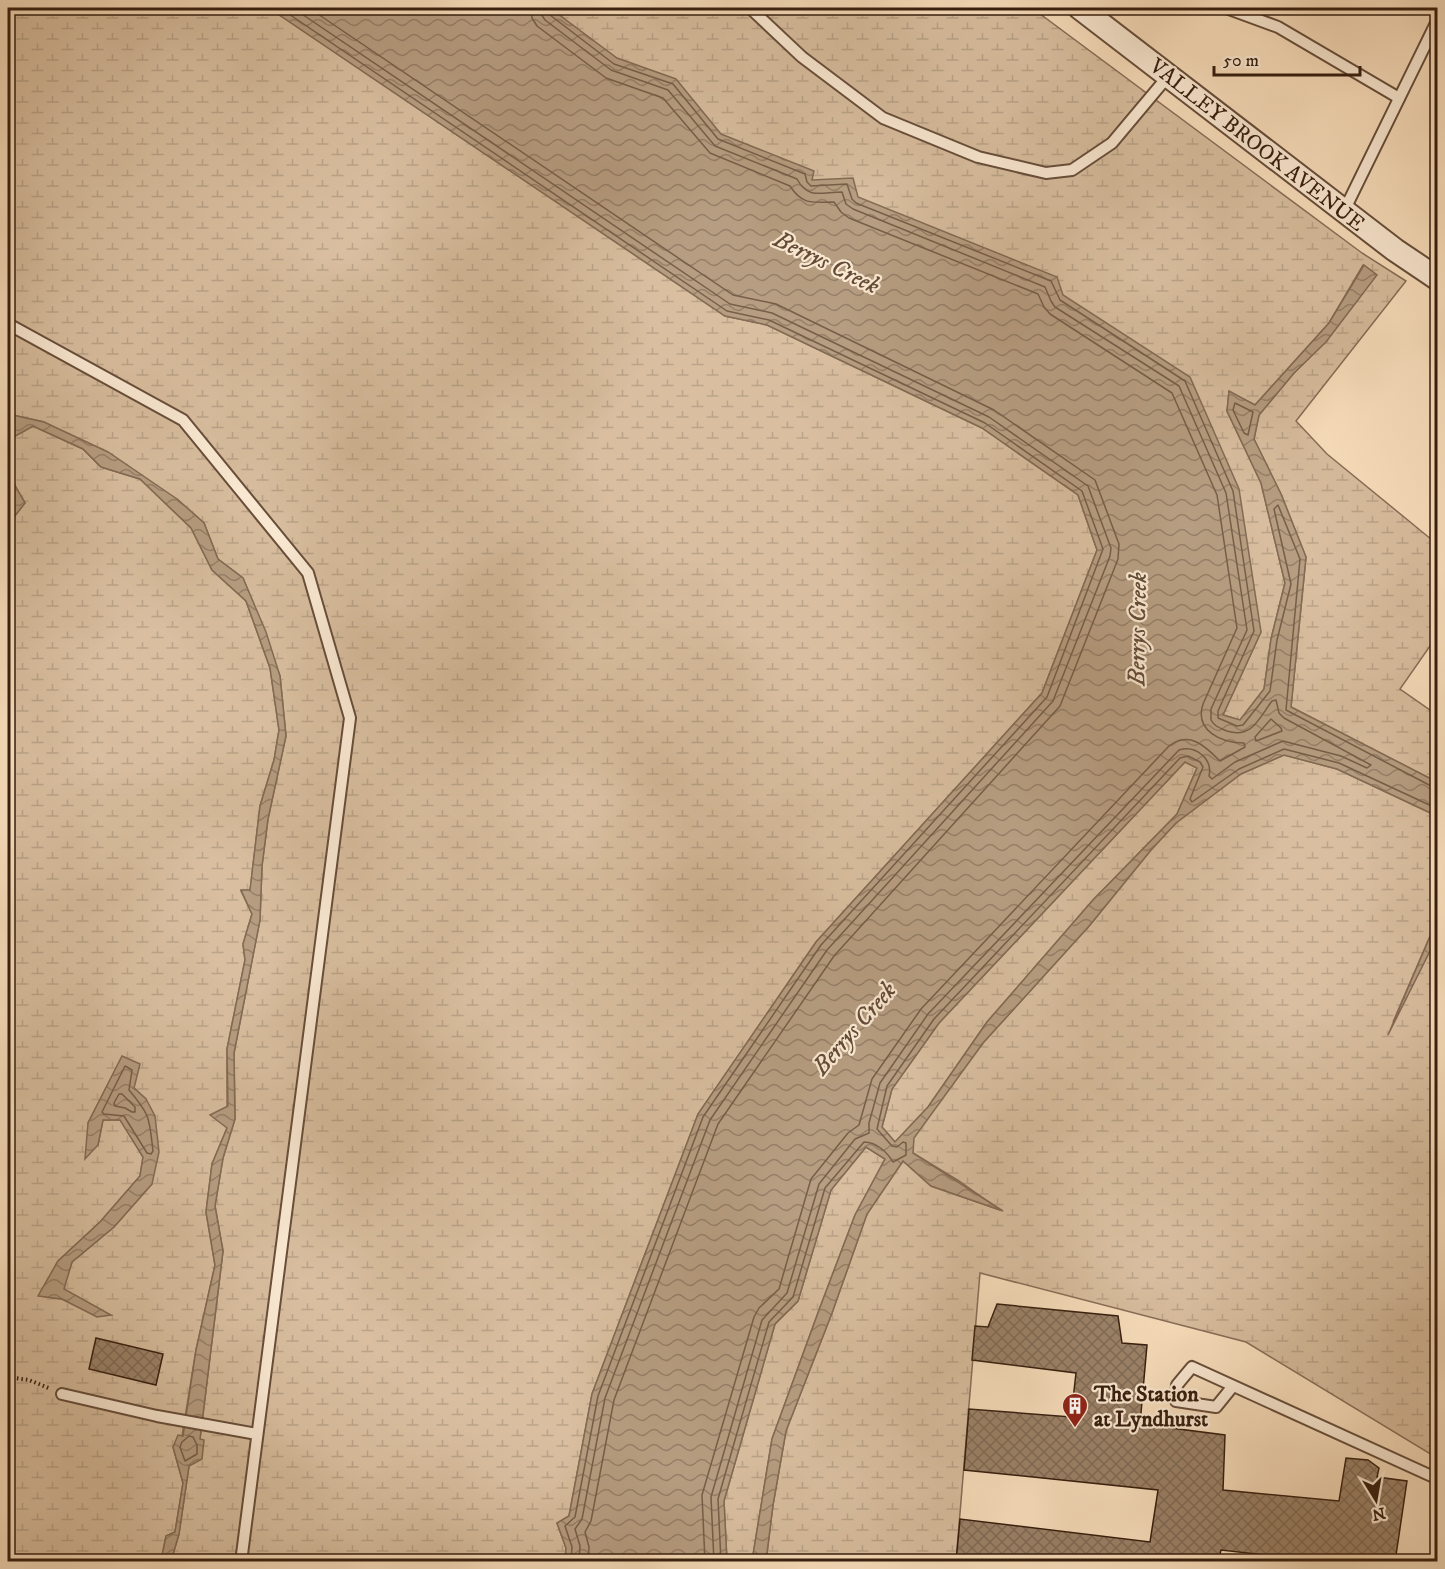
<svg xmlns="http://www.w3.org/2000/svg" width="1445" height="1569" font-family="'IM FELL DW Pica',serif">
  <style>
    .wetland { fill: url(#wetland-marsh); stroke: #886e58; stroke-width: 1.5; fill-rule: evenodd }
    .water { fill: url(#water-waves); stroke: #836b54; stroke-width: 1.5; fill-rule: evenodd }
    .lines { fill: none; stroke-linecap: round; stroke-linejoin: round }
    .shore { stroke: #765e48; stroke-width: 1.5 }
    .building { fill: url(#building-cross-hatch); stroke: #361e0f; stroke-width: 1.5 }
    .service-casing { stroke: #674e3b; stroke-width: 14 }
    .minor-casing { stroke: #674e3b; stroke-width: 26 }
    .path { stroke: #361e0f; stroke-width: 4; stroke-dasharray: 1.5 3; stroke-linecap: butt }
    .service { stroke: #fcebd5; stroke-width: 10 }
    .minor { stroke: #fcebd5; stroke-width: 22 }
    .labels { text-anchor: middle; stroke-width: 4.5; stroke-linejoin: round; paint-order: stroke }
    .street-label { font-size: 22px; fill: #361e0f; stroke: #fcebd5 }
    .poi-label { font-size: 22px; font-weight: bold; fill: #361e0f; stroke: #fcebd5; text-anchor: start }
    .water-label { font-size: 24px; font-style: italic; fill: #634b37; stroke: #fcebd5 }
  </style>
  <defs>
    <pattern id="wetland-marsh" width="20" height="14" patternUnits="userSpaceOnUse" patternTransform="scale(1.5)"><rect width="20" height="14" fill="#d9bfa0"/><path d="M1 5h8M5 5V1M11 12h8M15 12V8" fill="none" stroke="#bba489"/></pattern>
    <pattern id="water-waves" width="16" height="10" patternUnits="userSpaceOnUse" patternTransform="scale(1.5)"><rect width="16" height="10" fill="#b79e82"/><path d="M0 5q4-4 8 0t8 0" fill="none" stroke="#968069"/></pattern>
    <pattern id="building-cross-hatch" width="8" height="8" patternUnits="userSpaceOnUse" patternTransform="scale(1.5)"><rect width="8" height="8" fill="#9c836a"/><path d="M0 0l8 8M0 8l8-8" fill="none" stroke="#806b56"/></pattern>
  </defs>
  <rect width="100%" height="100%" fill="#fae0be"/>
  <filter id="stains"><feTurbulence type="fractalNoise" baseFrequency=".00333" numOctaves="4"/><feColorMatrix values="0 0 0 0 .2 0 0 0 0 .09 0 0 0 0 .02 0 0 0 .5 -.17"/></filter>
  <radialGradient id="worn" r=".72"><stop offset=".6" stop-color="#630" stop-opacity="0"/><stop offset="1" stop-color="#630" stop-opacity=".3"/></radialGradient>
  <g class="wetland">
    <polygon points="8,8 269,8 725,316 767,325 982,428 1078,495 1097,550 1042,693 816,942 698,1114 592,1394 569,1516 557,1523 566,1548 565,1561 171,1561 179,1534 189,1466 200,1439 223,1251 215,1206 223,1158 235,1119 234,1053 260,920 262,866 268,819 286,736 280,676 243,578 218,559 204,523 177,499 44,422 8,414"/>
    <polygon points="544,8 1032,8 1362,253 1406,281 1296,421 1327,454 1437,544 1437,636 1400,689 1437,715 1437,782 1291,707 1306,557 1281,494 1254,439 1259,415 1294,373 1326,341 1376,275 1363,265 1329,323 1255,405 1229,392 1227,411 1261,483 1285,583 1271,639 1264,689 1240,720 1223,715 1261,632 810,183 719,137"/>
    <path d="M 33,426 L 83,449 L 101,467 L 140,479 L 191,528 L 212,570 L 246,601 L 270,668 L 279,730 L 274,760 L 260,806 L 250,891 L 241,891 L 252,914 L 243,944 L 245,960 L 227,1049 L 227,1128 L 212,1164 L 206,1212 L 215,1265 L 196,1350 L 182,1436 L 173,1447 L 183,1483 L 175,1532 L 166,1536 L 161,1561 L 8,1561 L 8,508 L 14,517 L 25,503 L 13,482 L 8,440 ZM 122,1057 L 129,1061 L 134,1088 L 146,1099 L 152,1184 L 114,1227 L 72,1262 L 63,1289 L 110,1315 L 97,1316 L 62,1299 L 39,1296 L 58,1261 L 100,1222 L 140,1176 L 143,1157 L 121,1120 L 103,1120 L 98,1145 L 88,1123 Z"/>
    <polygon points="1284,755 1337,769 1437,816 1437,920 1393,1022 1437,937 1437,1458 1246,1342 980,1273 956,1561 766,1562 773,1505 786,1431 832,1313 867,1214 903,1161 931,1186 1000,1210 959,1181 913,1153 913,1138 983,1043 1090,925 1151,850 1176,823 1241,774"/>
    <polygon points="1185,762 1197,768 1177,814 1093,900 987,1022 928,1107 895,1142 882,1127 892,1089 939,1023"/>
    <polygon points="866,1147 885,1159 855,1215 819,1310 772,1439 752,1561 727,1561 724,1501 775,1324 798,1301 831,1190"/>
  </g>
  <g class="water">
    <path d="M 269,8 L 550,8 L 617,58 L 676,79 L 721,134 L 814,171 L 812,180 L 853,178 L 858,197 L 1057,277 L 1063,295 L 1190,377 L 1239,489 L 1261,632 L 1223,715 L 1240,720 L 1264,689 L 1271,639 L 1285,583 L 1261,483 L 1227,411 L 1229,391 L 1255,405 L 1329,323 L 1364,265 L 1377,275 L 1326,342 L 1294,373 L 1259,415 L 1254,439 L 1281,494 L 1306,557 L 1291,707 L 1437,782 L 1437,816 L 1337,769 L 1284,755 L 1241,774 L 1176,823 L 1151,850 L 1090,925 L 983,1043 L 914,1138 L 913,1153 L 1003,1211 L 931,1186 L 903,1161 L 867,1214 L 832,1313 L 786,1431 L 773,1505 L 766,1561 L 752,1561 L 772,1439 L 819,1310 L 855,1215 L 885,1159 L 866,1147 L 831,1190 L 798,1301 L 775,1324 L 724,1501 L 727,1561 L 565,1561 L 566,1548 L 557,1523 L 569,1516 L 592,1394 L 698,1114 L 816,942 L 1042,693 L 1097,550 L 1078,495 L 982,428 L 767,325 L 725,316 ZM 1185,762 L 1197,768 L 1177,814 L 1093,900 L 987,1022 L 928,1107 L 895,1142 L 882,1127 L 892,1089 L 939,1023 Z"/>
    <polygon points="8,414 44,422 108,452 177,499 204,523 218,559 243,578 266,632 280,676 286,736 268,819 262,866 260,920 234,1053 235,1119 223,1158 215,1206 223,1251 200,1439 204,1440 202,1459 189,1466 179,1534 171,1561 161,1561 166,1536 175,1532 183,1483 173,1447 178,1435 183,1436 196,1350 215,1265 206,1212 212,1164 227,1128 210,1115 228,1106 227,1049 245,960 243,944 252,914 241,890 250,890 260,806 274,760 279,730 270,668 246,601 212,570 191,528 140,479 101,467 83,449 33,426 8,440"/>
    <polygon points="8,446 13,482 25,503 14,517 8,508"/>
    <polygon points="1437,920 1437,937 1388,1035"/>
    <polygon points="122,1056 140,1064 134,1088 146,1099 155,1116 159,1152 152,1184 114,1227 72,1262 64,1289 111,1315 97,1317 62,1299 38,1296 58,1261 100,1222 140,1176 143,1157 120,1120 103,1120 98,1145 85,1159 88,1123"/>
  </g>
  <g class="lines">
    <g class="shore">
      <polyline points="280,8 727,311 769,320 985,423 1082,491 1103,549 1047,697 821,945 703,1117 598,1396 575,1517 565,1526 572,1547 571,1562"/>
      <polyline points="293,8 730,304 772,313 989,417 1088,486 1111,548 1110,556 1053,701 827,950 710,1120 605,1398 582,1519 575,1529 580,1546 579,1562"/>
      <polyline points="309,8 733,295 776,304 994,410 1095,480 1119,544 1118,559 1060,706 834,956 718,1124 614,1400 591,1521 585,1532 589,1547 588,1562"/>
      <path d="M 531,8 L 532,18 L 537,26 L 606,78 L 663,98 L 710,153 L 790,186 C 803,206 813,202 834,202 L 841,212 L 849,218 L 1038,294 L 1044,307 L 1050,314 L 1172,393 L 1217,495 L 1237,628 L 1203,704 C 1194,731 1222,743 1244,743 L 1245,747 L 1220,761 C 1206,747 1190,730 1169,746 L 921,1009 L 872,1079 L 859,1125 L 848,1133 L 811,1179 L 779,1289 L 759,1308 L 754,1317 L 702,1495 L 705,1562"/>
      <path d="M 540,8 L 541,14 L 545,20 L 611,70 L 668,90 L 715,146 L 797,179 C 808,200 822,192 842,192 L 846,204 L 853,209 L 1045,287 L 1051,301 L 1055,307 L 1179,386 L 1226,493 L 1247,630 L 1211,709 L 1211,720 C 1215,727 1220,728 1227,731 C 1252,739 1259,718 1272,701 L 1276,700 L 1279,713 L 1284,718 L 1371,765 L 1367,768 L 1341,756 L 1283,741 L 1235,762 L 1212,779 L 1209,776 C 1213,759 1196,745 1179,750 L 928,1014 L 880,1083 L 869,1123 L 869,1133 L 855,1139 L 819,1184 L 787,1293 L 762,1320 L 711,1497 L 714,1562"/>
      <polyline points="547,8 550,15 614,64 673,84 718,139 805,174 807,182 811,186 847,184 852,199 856,203 1051,281 1060,300 1185,381 1233,491 1254,631 1218,711 1218,718 1237,726 1243,725 1270,691 1277,640 1291,584 1274,509 1278,505 1300,559 1286,710 1433,787 1438,787"/>
      <polygon points="1235,403 1253,412 1248,435 1244,433 1233,410"/>
      <polygon points="1271,719 1281,728 1282,731 1256,741 1255,737"/>
      <path d="M 125,1066 L 132,1070 L 129,1090 C 151,1116 149,1118 153,1151 L 151,1154 L 147,1153 L 124,1116 L 104,1114 L 102,1112 Z"/>
      <polygon points="119,1094 122,1094 135,1107 135,1112 132,1112 125,1108 115,1106 114,1103"/>
      <polygon points="189,1436 193,1437 197,1445 197,1454 185,1461 180,1447 182,1442"/>
      <path d="M 721,1562 L 718,1499 L 769,1322 L 793,1297 L 825,1188 L 864,1142 C 876,1142 887,1152 893,1162 L 906,1155 L 906,1143 L 903,1142 L 897,1147 L 892,1146 L 877,1129 L 887,1086 L 934,1019 L 1180,758 L 1188,756 L 1200,762 L 1203,767 L 1190,799 L 1192,802 L 1239,769 L 1284,749 L 1339,763 L 1438,809"/>
    </g>
  </g>
  <g class="building">
    <polygon points="997,1304 1118,1316 1122,1343 1147,1345 1140,1424 1225,1435 1223,1490 1339,1501 1346,1458 1368,1460 1379,1468 1377,1477 1407,1481 1395,1562 1329,1562 1221,1550 1218,1562 956,1562 960,1519 1150,1542 1158,1490 964,1470 969,1409 1071,1417 1076,1373 972,1360 975,1326 988,1327"/>
    <polygon points="96,1338 163,1354 156,1385 89,1369"/>
  </g>
  <g class="lines">
    <defs>
      <g id="service">
        <polyline points="750,8 802,57 883,118 978,157 1046,173 1072,170 1112,143 1169,75"/>
        <polyline points="1226,8 1278,27 1399,98"/>
        <polyline points="1344,211 1438,19"/>
        <polyline points="8,324 183,420 308,573 350,718 241,1562"/>
        <polyline points="1233,1386 1216,1407 1176,1401 1177,1385 1192,1367 1438,1479"/>
        <polyline points="62,1394 157,1416 257,1434"/>
      </g>
      <polyline id="minor" points="1080,8 1395,250 1438,279"/>
    </defs>
    <use href="#service" class="service-casing"/>
    <use href="#minor" class="minor-casing"/>
    <polyline class="path" points="8,1377 29,1380 51,1389"/>
    <use href="#service" class="service"/>
    <use href="#minor" class="minor"/>
  </g>
  <defs>
    <symbol id="building-pin" viewBox="-11 -11 22 30"><path d="M0 17L-7.5 6A9.5 9.5 0 1 1 7.5 6Z" fill="#8f2418" stroke="#fcebd5"/><path d="M-4-6H4V6H1V3H-1V6H-4ZM-2.5-4.3h1.7v1.8h-1.7ZM.8-4.3h1.7v1.8H.8ZM-2.5-1h1.7V.8h-1.7ZM.8-1h1.7V.8H.8Z" fill="#fff"/></symbol>
  </defs>
  <g fill-rule="evenodd">
    <use href="#building-pin" x="1060" y="1391" width="30" height="40"/>
  </g>
  <g class="labels">
    <g class="street-label">
      <text transform="translate(1258 144) rotate(38)" y="8">VALLEY BROOK AVENUE</text>
    </g>
    <g class="poi-label">
      <text x="1094" y="1401">The Station<tspan x="1094" dy="25">at Lyndhurst</tspan></text>
    </g>
    <g class="water-label">
      <text transform="translate(827 262) rotate(26)" y="8">Berrys Creek</text>
      <text transform="translate(1137 629) rotate(-89)" y="8">Berrys Creek</text>
      <text transform="translate(854 1028) rotate(-49)" y="8">Berrys Creek</text>
    </g>
  </g>
  <rect width="1445" height="1569" fill="none" stroke="#fae0be" stroke-width="30"/>
  <rect x="9" y="9" width="1427" height="1551" fill="none" stroke="#361e0f" stroke-width="3"/>
  <rect x="15" y="15" width="1415" height="1539" fill="none" stroke="#361e0f" stroke-width="1.5"/>
  <g transform="translate(1376 1500) rotate(169)" stroke="#fcebd5" stroke-width="4.5" paint-order="stroke">
  <path d="M0-4.5L10 22L0 15L-10 22Z" fill="#361e0f"/>
  <text y="-9" font-size="16" font-weight="bold" text-anchor="middle" fill="#361e0f">N</text>
  </g>
  <path d="M1214 66v9h146v-9" fill="none" stroke="#361e0f" stroke-width="3"/>
  <text x="1223" y="66" font-size="18" fill="#361e0f" stroke="#fcebd5" stroke-width="4.5" paint-order="stroke">50 m</text>
  <rect width="100%" height="100%" filter="url(#stains)"/>
  <rect width="100%" height="100%" fill="url(#worn)"/>
</svg>
